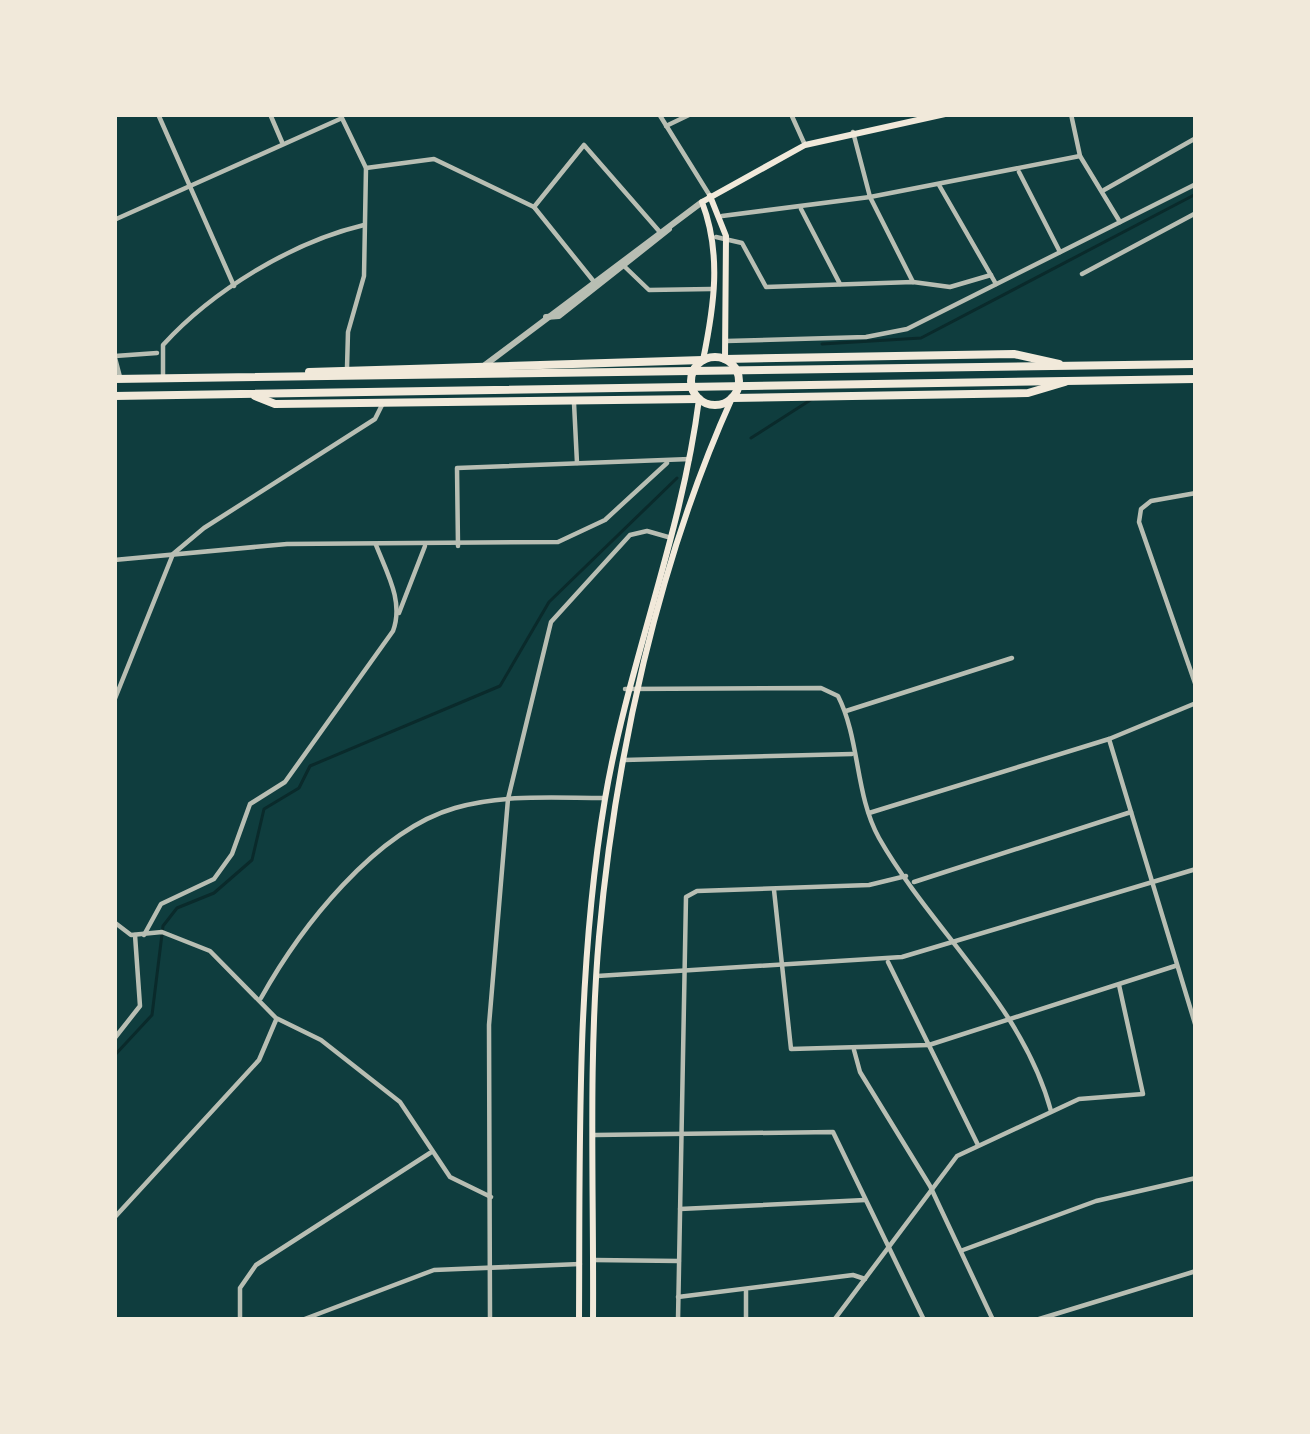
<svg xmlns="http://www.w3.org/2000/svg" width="1310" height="1434" font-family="Poppins,sans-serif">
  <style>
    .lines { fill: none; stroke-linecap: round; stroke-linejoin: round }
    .stream { stroke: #0a2a2b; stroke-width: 3 }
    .minor { stroke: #b8beb3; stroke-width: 4.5 }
    .tertiary { stroke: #b8beb3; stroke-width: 6 }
    .secondary { stroke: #f1e9da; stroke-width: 6 }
    .trunk { stroke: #f1e9da; stroke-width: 8 }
  </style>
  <rect width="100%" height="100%" fill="#0f3d3e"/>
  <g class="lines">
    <g class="stream">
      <polyline points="822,344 921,338 1196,194"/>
      <polyline points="751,438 812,399"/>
      <polyline points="114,1056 152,1015 163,926 177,908 214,893 252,860 264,809 299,788 310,766 500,686 549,602 677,478"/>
    </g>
    <g class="minor">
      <polyline points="158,114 234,286"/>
      <polyline points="270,114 282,142"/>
      <polyline points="340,114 366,168 364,276 348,332 347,368"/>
      <polyline points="659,114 710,196"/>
      <polyline points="791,114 805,145"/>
      <polyline points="1071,114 1080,156 1120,222"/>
      <polyline points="666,126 691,114"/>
      <polyline points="853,132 870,197 913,282"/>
      <polyline points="366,168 434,159 534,207 595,283"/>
      <polyline points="1019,172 1060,252"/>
      <polyline points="939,185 996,284"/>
      <polyline points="1104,190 1196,138"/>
      <polyline points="534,207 584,145 659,231"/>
      <polyline points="801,209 840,284"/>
      <polyline points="722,216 870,197 1080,156"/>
      <polyline points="114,220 340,119"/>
      <polyline points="716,237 742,243 766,287 913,282 950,287 991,275"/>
      <polyline points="625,267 649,290 711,289"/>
      <polyline points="1082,274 1196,213"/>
      <polyline points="726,341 866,337 907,329 1196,184"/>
      <polyline points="114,354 120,377"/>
      <polyline points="115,356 157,353"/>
      <path d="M 163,379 L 163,345 C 212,291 292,242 364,225"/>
      <polyline points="574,403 577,463"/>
      <polyline points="1196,493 1151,501 1141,509 1139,522 1196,686"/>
      <polyline points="458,546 457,468 690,459"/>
      <polyline points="114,560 287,544 558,542 605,520 667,463"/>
      <polyline points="399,613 425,546"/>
      <path d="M 625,689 L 821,688 L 838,696 C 860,739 855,795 879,838 C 932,931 1022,1004 1051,1111"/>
      <polyline points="114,701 173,554 204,528 375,419 383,403"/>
      <polyline points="846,711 1012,658"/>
      <polyline points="1109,739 1196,1027"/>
      <polyline points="624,760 852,754"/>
      <polyline points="869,813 1109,739 1196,703"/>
      <polyline points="914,882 1131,812"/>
      <polyline points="774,890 791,1049 929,1045 1175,966"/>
      <polyline points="114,922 131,935 162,932 210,951 276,1018 321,1040 400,1102 450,1177 491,1197"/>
      <path d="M 144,935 L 161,904 L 214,879 L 232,854 L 250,804 L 285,782 L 393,631 C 404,602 387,573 376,545"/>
      <polyline points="888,962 978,1145"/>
      <polyline points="597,976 902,957 1196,869"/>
      <path d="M 261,998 C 300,928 375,831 455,808 C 502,794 554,798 603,798"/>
      <polyline points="114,1039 140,1006 135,935"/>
      <polyline points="854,1050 860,1072 930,1186 993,1320"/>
      <polyline points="595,1135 833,1132 924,1320"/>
      <polyline points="680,1209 865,1200"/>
      <polyline points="114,1218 259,1060 276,1020"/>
      <polyline points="963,1250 1096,1201 1196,1178"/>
      <polyline points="594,1260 679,1261"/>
      <polyline points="746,1291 746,1320"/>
      <polyline points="678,1297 853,1275 865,1279"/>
      <polyline points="240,1320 240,1288 256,1265 430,1153"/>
      <polyline points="302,1320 434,1270 580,1264"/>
      <polyline points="490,1320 489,1025 508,799 551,622 630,535 647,531 668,537"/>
      <polyline points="678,1320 686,897 697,891 869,885 906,876"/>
      <polyline points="834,1320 957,1156 1079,1099 1143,1094 1119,985"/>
      <polyline points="1036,1320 1196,1271"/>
    </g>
    <g class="tertiary">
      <polyline points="546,317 559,316 669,229"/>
      <polyline points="485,365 702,202"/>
    </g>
    <g class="secondary">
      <polyline points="710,196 726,236 725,359"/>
      <path d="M 703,360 C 714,307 722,254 702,202 L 805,145 L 945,114"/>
      <path d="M 579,1320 C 580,1147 576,971 605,799 C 628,664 682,534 699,399"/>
      <path d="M 593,1320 C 594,1193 588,1063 599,937 C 615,758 658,562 732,398"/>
    </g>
    <g class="trunk">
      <circle cx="715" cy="381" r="24"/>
      <polyline points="725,359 1014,354 1059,364"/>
      <polyline points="309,372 703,360"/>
      <polyline points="114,379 1196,364"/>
      <polyline points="114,396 1196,379"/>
      <polyline points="255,396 275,404 699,399"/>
      <polyline points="732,398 1028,393 1065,382"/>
    </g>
  </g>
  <rect width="1310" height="1434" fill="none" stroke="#f1e9da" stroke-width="234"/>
</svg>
